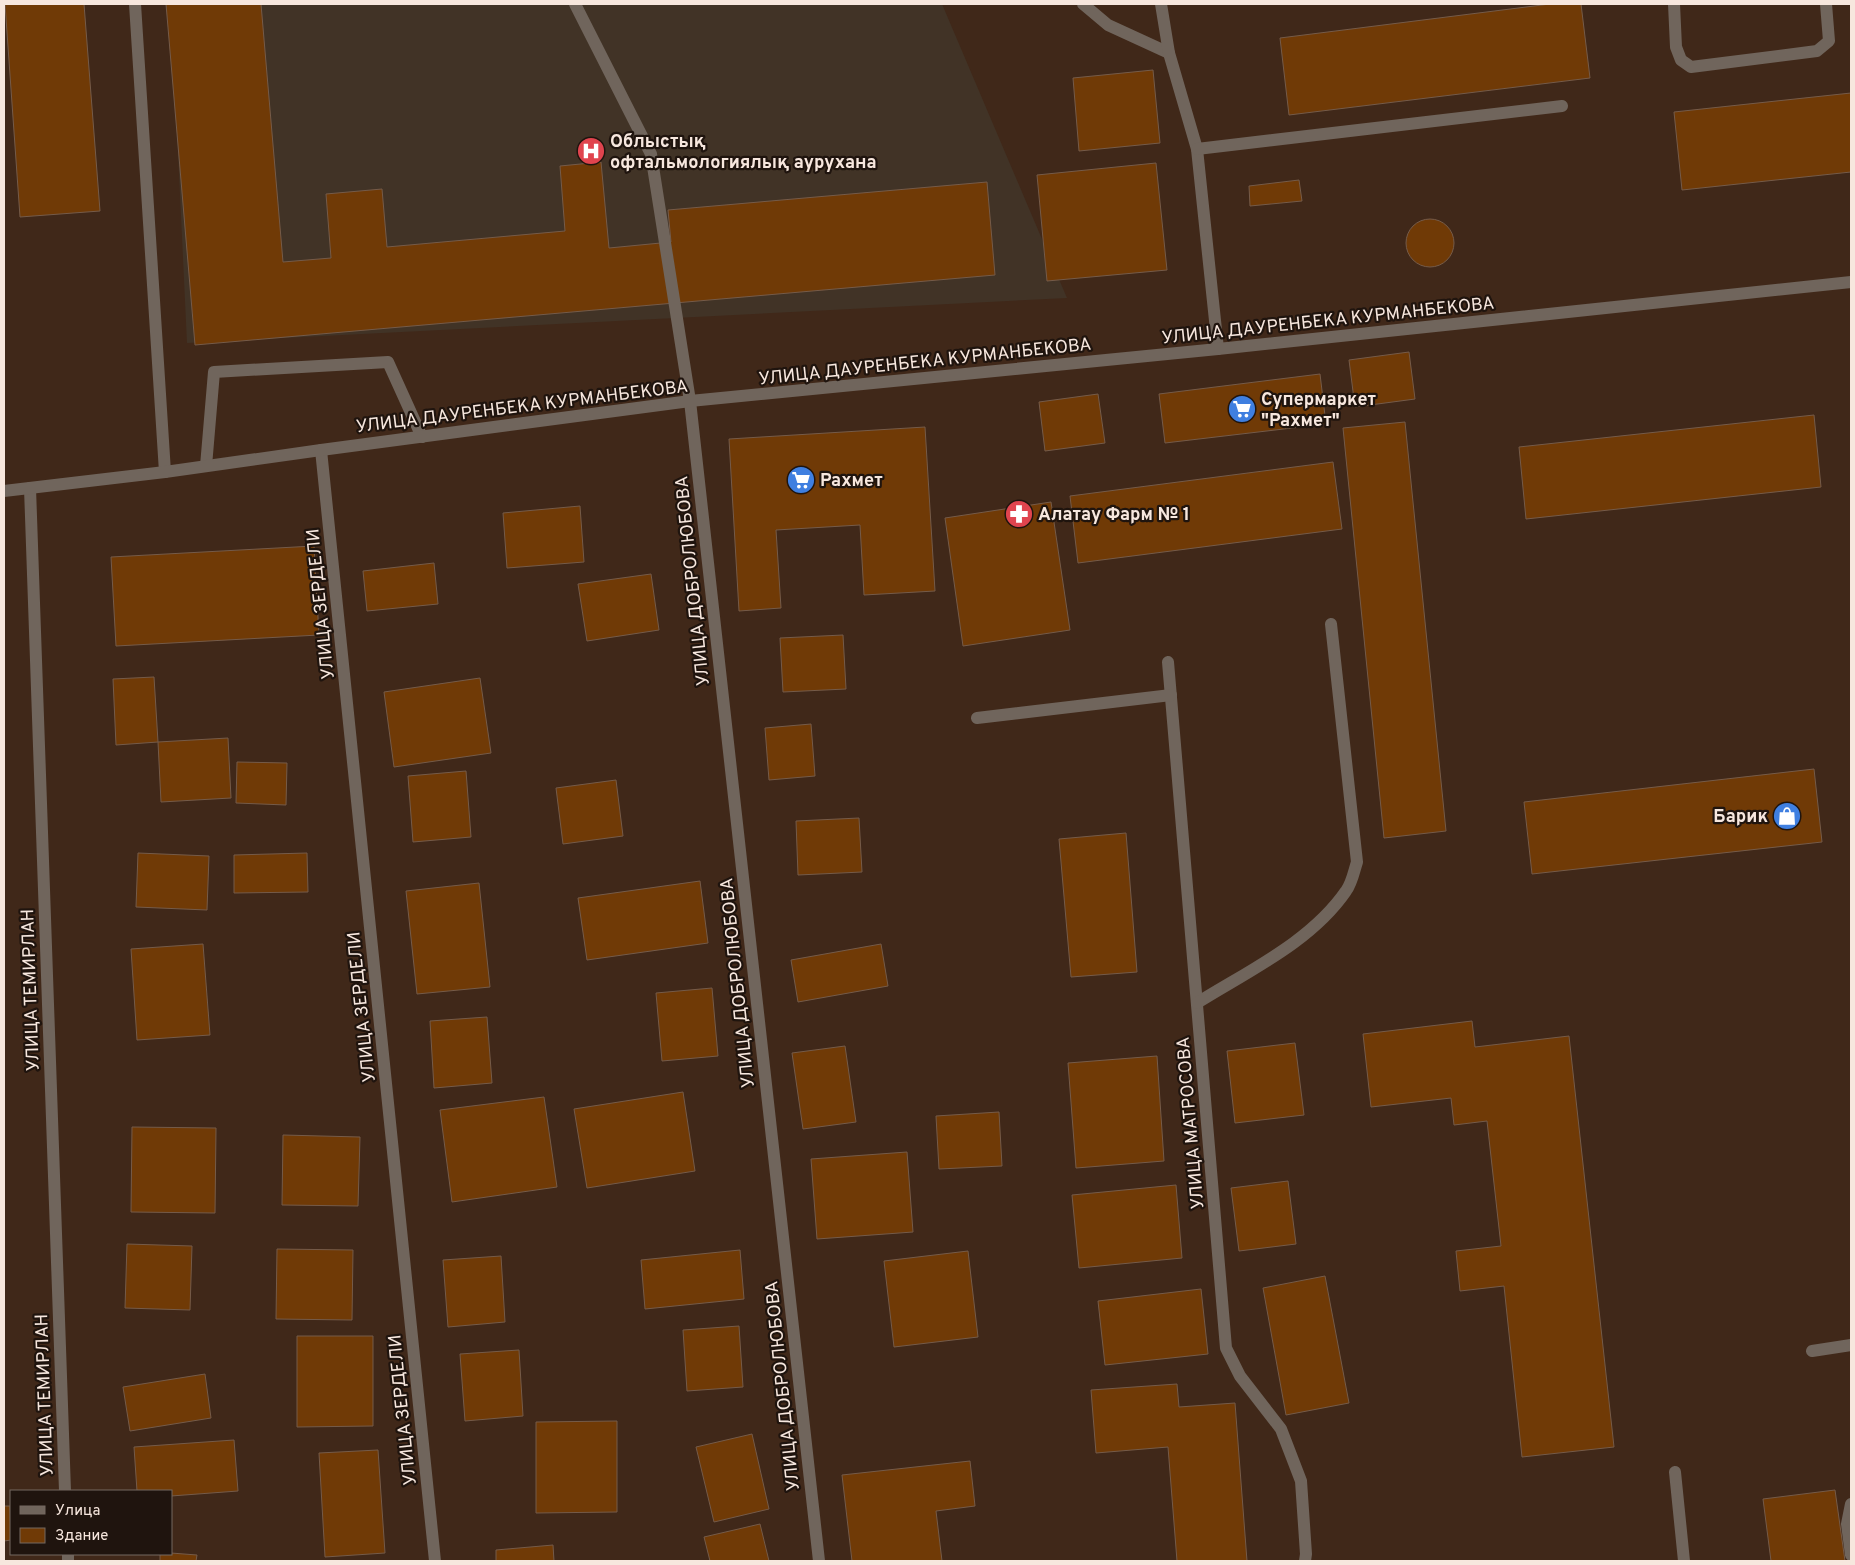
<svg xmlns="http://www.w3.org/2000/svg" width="1855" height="1565" font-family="Overpass,sans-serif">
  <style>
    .medical { fill: #413326 }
    .building { fill: #703a06; stroke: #755b49 }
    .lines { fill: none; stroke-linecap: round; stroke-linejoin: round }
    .minor { stroke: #70655c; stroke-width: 12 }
    .labels { text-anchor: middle; stroke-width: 4.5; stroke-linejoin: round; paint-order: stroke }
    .poi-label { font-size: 18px; font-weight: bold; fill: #f7e7de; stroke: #1f140e; text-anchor: start }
    .street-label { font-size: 18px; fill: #f7e7de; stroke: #1f140e }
  </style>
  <rect width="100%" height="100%" fill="#402819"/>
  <polygon class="medical" points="171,4 942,4 1067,298 187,343"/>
  <g class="building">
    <polygon points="5,4 84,4 100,211 20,217"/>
    <polygon points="166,4 261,4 283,262 331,258 326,194 382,189 387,247 565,231 560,166 601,162 609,248 671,242 668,210 987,182 995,275 195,345"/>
    <polygon points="1550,4 1581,4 1590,78 1289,115 1280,38"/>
    <polygon points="1153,70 1160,143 1079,151 1073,78"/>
    <polygon points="1851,93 1851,172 1682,190 1674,112"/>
    <polygon points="1156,163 1167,270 1047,281 1037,175"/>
    <polygon points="1299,180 1302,201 1250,206 1249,186"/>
    <circle cx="1430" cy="243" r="24"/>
    <polygon points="1409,352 1415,399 1355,407 1349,360"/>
    <polygon points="1320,374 1326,424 1165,443 1159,394"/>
    <polygon points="1098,394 1105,443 1045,451 1039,402"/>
    <polygon points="1814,415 1821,487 1526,519 1519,447"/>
    <polygon points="1405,422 1446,831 1384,838 1343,428"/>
    <polygon points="925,427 935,591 864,595 860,525 776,530 781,608 739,611 729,439"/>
    <polygon points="1333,462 1342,529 1078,563 1070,496"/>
    <polygon points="1051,502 1070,630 963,646 945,518"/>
    <polygon points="580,506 584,562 507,568 503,513"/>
    <polygon points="314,546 319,635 116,646 111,557"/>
    <polygon points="434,563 438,604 367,611 363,571"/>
    <polygon points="651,574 659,630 587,641 578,584"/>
    <polygon points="843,635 846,689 783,692 780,638"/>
    <polygon points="154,677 158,742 116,745 113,679"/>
    <polygon points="480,678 491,753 394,767 384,692"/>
    <polygon points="811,724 815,776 769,780 765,728"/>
    <polygon points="228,738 231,798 161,802 158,742"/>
    <polygon points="237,762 287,763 286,805 236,803"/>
    <polygon points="1814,769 1822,842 1532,874 1524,802"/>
    <polygon points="466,771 471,837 413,842 408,776"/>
    <polygon points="616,780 623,836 563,844 556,788"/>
    <polygon points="859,818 862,872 798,875 796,821"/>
    <polygon points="1126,833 1137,972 1071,977 1059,839"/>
    <polygon points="138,853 209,856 207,910 136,907"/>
    <polygon points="307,853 308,892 234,893 234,855"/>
    <polygon points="700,881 708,943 587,960 578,898"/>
    <polygon points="479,883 490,987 417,994 406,891"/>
    <polygon points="203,944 210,1035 137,1040 131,949"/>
    <polygon points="881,944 888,986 798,1002 791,960"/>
    <polygon points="712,988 718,1056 662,1061 656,993"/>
    <polygon points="487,1017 492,1083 434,1088 430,1021"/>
    <polygon points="1472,1021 1475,1047 1569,1036 1614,1447 1522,1457 1504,1286 1460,1291 1456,1251 1501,1246 1487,1121 1454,1125 1451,1098 1371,1107 1363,1034"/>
    <polygon points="1295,1043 1304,1115 1235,1123 1227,1051"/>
    <polygon points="845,1046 856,1122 803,1129 792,1053"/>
    <polygon points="1157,1056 1164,1161 1076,1168 1068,1063"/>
    <polygon points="683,1092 695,1171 587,1188 574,1109"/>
    <polygon points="544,1097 557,1187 452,1202 440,1110"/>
    <polygon points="999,1112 1002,1166 939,1169 936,1116"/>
    <polygon points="132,1127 216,1128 215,1213 131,1212"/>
    <polygon points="283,1135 360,1137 358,1206 282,1205"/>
    <polygon points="907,1152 913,1232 817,1239 811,1159"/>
    <polygon points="1288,1181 1296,1244 1239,1251 1231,1188"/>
    <polygon points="1176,1185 1182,1258 1079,1268 1072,1195"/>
    <polygon points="127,1244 192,1246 190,1310 125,1308"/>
    <polygon points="277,1249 353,1250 352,1320 276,1319"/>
    <polygon points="740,1250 744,1299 645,1309 641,1260"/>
    <polygon points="968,1251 978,1337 894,1347 884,1261"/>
    <polygon points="501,1256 505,1322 448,1327 443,1260"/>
    <polygon points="1325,1276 1349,1403 1286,1415 1263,1288"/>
    <polygon points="1201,1289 1208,1354 1105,1365 1098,1301"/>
    <polygon points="739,1326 743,1387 687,1391 683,1330"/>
    <polygon points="297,1336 373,1336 373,1426 297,1427"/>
    <polygon points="519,1350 523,1416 465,1421 460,1354"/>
    <polygon points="205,1374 211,1418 130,1431 123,1387"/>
    <polygon points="1177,1384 1179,1407 1235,1403 1247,1561 1177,1561 1168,1447 1096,1453 1091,1390"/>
    <polygon points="617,1421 617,1512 536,1513 536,1422"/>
    <polygon points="752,1434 769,1509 714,1522 696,1447"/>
    <polygon points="234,1440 238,1491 171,1496 171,1491 137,1491 134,1447"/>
    <polygon points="378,1450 385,1553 325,1557 319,1453"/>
    <polygon points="970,1461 975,1506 936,1511 942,1561 852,1561 842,1475"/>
    <polygon points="1835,1490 1845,1561 1771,1561 1763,1499"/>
    <polygon points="4,1506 10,1506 11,1540 4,1541"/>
    <polygon points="760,1524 769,1561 710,1561 704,1537"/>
    <polygon points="553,1545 554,1561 496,1561 496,1550"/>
    <polygon points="171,1553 197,1555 196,1561 160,1561 160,1554"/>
  </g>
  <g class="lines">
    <g class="minor">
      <polyline points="135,4 165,472"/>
      <polyline points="575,4 651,154 690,401 819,1561"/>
      <polyline points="1083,4 1108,25 1169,53"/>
      <polyline points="1161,4 1169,53 1197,149 1218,349"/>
      <polyline points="1674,4 1676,47 1681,60 1691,67 1817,51 1829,41 1826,4"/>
      <polyline points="1197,149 1562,106"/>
      <polyline points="321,450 435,1561"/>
      <polyline points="206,466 214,372 388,362 422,437"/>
      <polyline points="30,488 65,1491"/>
      <polyline points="4,491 165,472 321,450 690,401 1218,349 1851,282"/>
      <polyline points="1168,662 1226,1348 1240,1376 1281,1429 1301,1481 1306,1554 1305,1561"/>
      <polyline points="977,718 1171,695"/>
      <path d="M 1197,1003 C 1248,971 1311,942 1346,891 C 1352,883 1354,871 1357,862 L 1331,624"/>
      <polyline points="1812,1351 1851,1345"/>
      <polyline points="1675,1472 1684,1561"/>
      <polyline points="1851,1504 1847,1524 1851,1555"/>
      <polyline points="68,1554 68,1561"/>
    </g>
  </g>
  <defs>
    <symbol id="hospital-disc" viewBox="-11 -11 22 22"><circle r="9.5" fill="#e0444e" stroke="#1f140e"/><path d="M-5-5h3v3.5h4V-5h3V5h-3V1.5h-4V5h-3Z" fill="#fff"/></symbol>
    <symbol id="supermarket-disc" viewBox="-11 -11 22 22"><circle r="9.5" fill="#3f7fe0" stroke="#1f140e"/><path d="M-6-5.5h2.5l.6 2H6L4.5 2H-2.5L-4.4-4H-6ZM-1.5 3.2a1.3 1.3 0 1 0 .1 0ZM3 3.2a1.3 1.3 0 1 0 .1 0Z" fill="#fff"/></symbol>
    <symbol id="pharmacy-disc" viewBox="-11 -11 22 22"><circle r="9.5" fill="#e0444e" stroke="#1f140e"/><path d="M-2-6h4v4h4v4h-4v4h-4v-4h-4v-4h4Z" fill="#fff"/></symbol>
    <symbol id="shop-disc" viewBox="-11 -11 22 22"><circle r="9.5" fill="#3f7fe0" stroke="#1f140e"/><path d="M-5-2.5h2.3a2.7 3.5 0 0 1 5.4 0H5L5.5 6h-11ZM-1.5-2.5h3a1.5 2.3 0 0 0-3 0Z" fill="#fff"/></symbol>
  </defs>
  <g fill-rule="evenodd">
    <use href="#hospital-disc" x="575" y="135" width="32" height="32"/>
    <use href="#supermarket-disc" x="1226" y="393" width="32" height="32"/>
    <use href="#supermarket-disc" x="785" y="464" width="32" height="32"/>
    <use href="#pharmacy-disc" x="1003" y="498" width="32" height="32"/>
    <use href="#shop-disc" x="1771" y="800" width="32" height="32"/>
  </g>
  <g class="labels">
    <g class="poi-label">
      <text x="610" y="147">Облыстық<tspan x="610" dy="21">офтальмологиялық аурухана</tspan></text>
      <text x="1261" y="405">Супермаркет<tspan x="1261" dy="21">"Рахмет"</tspan></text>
      <text x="820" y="486">Рахмет</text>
      <text x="1038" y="520">Алатау Фарм № 1</text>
      <text x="1768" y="822" text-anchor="end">Барик</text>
    </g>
    <g class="street-label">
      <text transform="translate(1328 320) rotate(-6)" y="6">УЛИЦА ДАУРЕНБЕКА КУРМАНБЕКОВА</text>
      <text transform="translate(925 361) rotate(-6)" y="6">УЛИЦА ДАУРЕНБЕКА КУРМАНБЕКОВА</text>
      <text transform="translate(522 406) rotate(-7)" y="6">УЛИЦА ДАУРЕНБЕКА КУРМАНБЕКОВА</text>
      <text transform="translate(692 581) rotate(-96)" y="6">УЛИЦА ДОБРОЛЮБОВА</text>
      <text transform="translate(320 604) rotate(-96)" y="6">УЛИЦА ЗЕРДЕЛИ</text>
      <text transform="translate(737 983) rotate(-96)" y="6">УЛИЦА ДОБРОЛЮБОВА</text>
      <text transform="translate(30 990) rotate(-92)" y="6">УЛИЦА ТЕМИРЛАН</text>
      <text transform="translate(361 1007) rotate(-96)" y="6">УЛИЦА ЗЕРДЕЛИ</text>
      <text transform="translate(1190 1123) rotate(-95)" y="6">УЛИЦА МАТРОСОВА</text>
      <text transform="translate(782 1386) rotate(-96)" y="6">УЛИЦА ДОБРОЛЮБОВА</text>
      <text transform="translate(44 1395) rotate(-92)" y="6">УЛИЦА ТЕМИРЛАН</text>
      <text transform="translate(402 1410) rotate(-96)" y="6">УЛИЦА ЗЕРДЕЛИ</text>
    </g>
  </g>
  <rect width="1855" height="1565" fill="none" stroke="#f7e7de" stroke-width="10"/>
  <rect x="10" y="1490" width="162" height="65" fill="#1f140e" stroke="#756861"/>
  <rect x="20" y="1506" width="25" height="8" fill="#70655c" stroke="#756861"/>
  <text x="55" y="1515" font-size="15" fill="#f7e7de">Улица</text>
  <rect x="20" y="1528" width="25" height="15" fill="#703a06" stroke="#756861"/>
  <text x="55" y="1540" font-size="15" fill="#f7e7de">Здание</text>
</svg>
